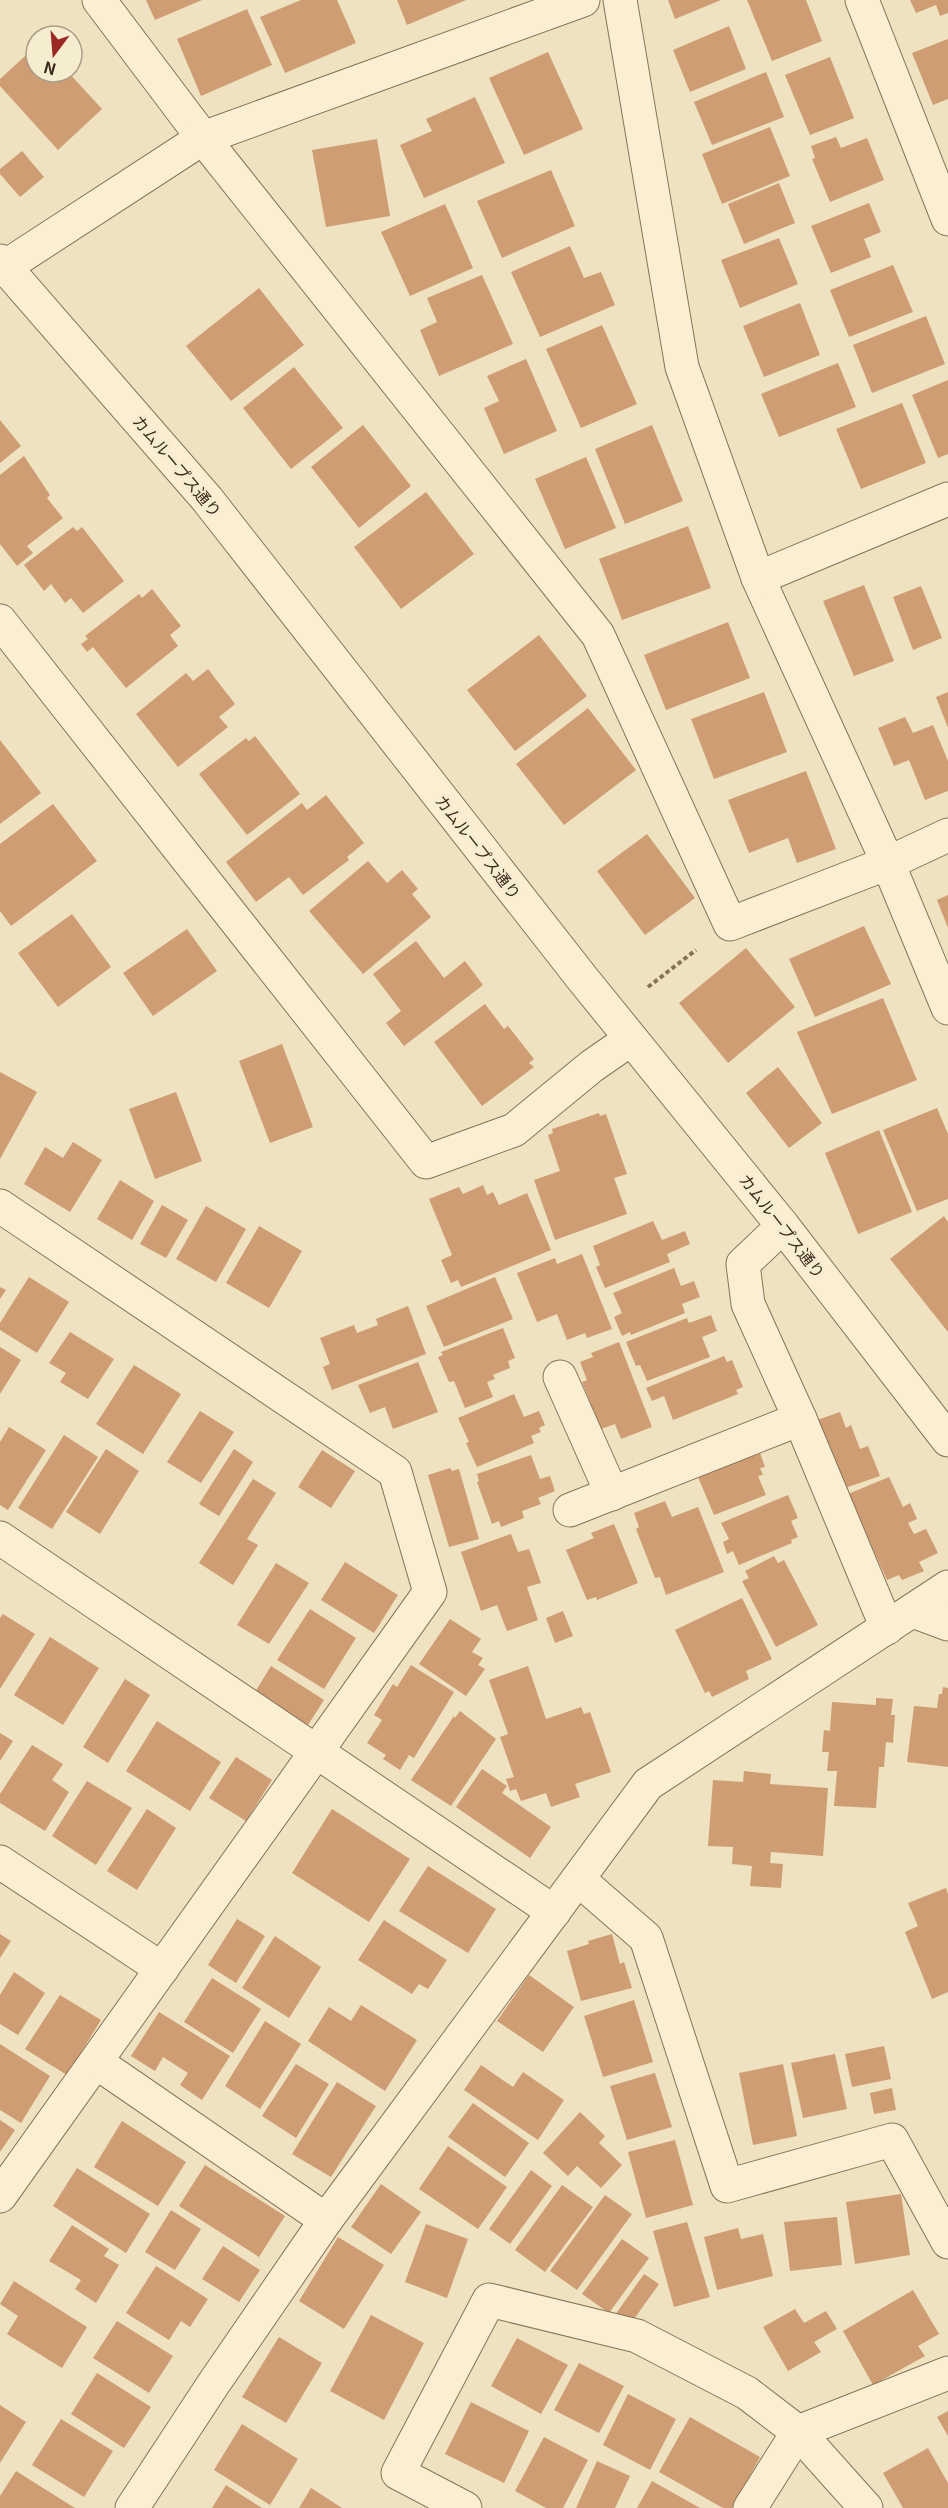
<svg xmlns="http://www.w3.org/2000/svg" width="948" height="2508" font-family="Georgia,'Noto Sans JP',serif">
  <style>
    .building { fill: #cf9d74 }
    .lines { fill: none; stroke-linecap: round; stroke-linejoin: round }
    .minor-casing { stroke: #897357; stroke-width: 35 }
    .tertiary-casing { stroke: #897357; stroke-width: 35 }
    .path { stroke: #897357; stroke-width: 4; stroke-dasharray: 4.5 3; stroke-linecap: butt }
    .minor { stroke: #faefd3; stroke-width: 33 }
    .tertiary { stroke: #faefd3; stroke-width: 33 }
    .labels { text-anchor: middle; stroke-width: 6; stroke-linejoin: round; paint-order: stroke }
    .street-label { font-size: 16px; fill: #382a1c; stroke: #f6eccf }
  </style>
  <rect width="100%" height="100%" fill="#efe2c0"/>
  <g class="building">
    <polygon points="146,0 202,0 155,20"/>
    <polygon points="301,0 337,0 356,43 285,73 260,17"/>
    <polygon points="397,0 466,0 407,25"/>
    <polygon points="668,0 721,0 675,19"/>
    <polygon points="747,0 806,0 822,41 772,61"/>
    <polygon points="910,0 948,0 948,13 940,16 936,5 916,13"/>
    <polygon points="247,9 272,65 201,96 177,39"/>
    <polygon points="729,26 746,69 690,92 673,50"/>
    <polygon points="948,39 948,99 933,105 912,53"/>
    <polygon points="36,46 36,72 68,72 102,109 58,150 0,86 0,79"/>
    <polygon points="548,52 583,129 524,155 489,78"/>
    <polygon points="830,57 854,118 810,135 785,75"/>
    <polygon points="766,72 784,117 712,145 694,102"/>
    <polygon points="475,97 505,163 424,198 400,145 432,131 426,119"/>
    <polygon points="770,127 790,176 722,204 702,154"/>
    <polygon points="836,137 841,148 867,138 884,180 830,202 812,159 815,158 811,146"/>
    <polygon points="377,139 390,216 326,227 312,150"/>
    <polygon points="22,151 44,177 20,197 0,174 0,169"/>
    <polygon points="551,170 575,226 502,258 477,201"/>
    <polygon points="779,183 795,223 744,244 728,204"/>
    <polygon points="869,203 881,232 864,239 871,257 831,273 811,226"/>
    <polygon points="445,204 473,268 410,296 381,232"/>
    <polygon points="779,238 798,284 740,308 721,260"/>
    <polygon points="570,246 584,278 601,272 615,305 540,337 511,272"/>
    <polygon points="893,265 913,312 849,337 830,290"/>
    <polygon points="482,275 513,344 439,376 420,330 437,322 427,298"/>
    <polygon points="259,288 304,345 231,401 186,346"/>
    <polygon points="800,303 820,355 764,377 743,326"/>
    <polygon points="926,316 945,364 872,393 853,345"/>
    <polygon points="602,325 637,404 581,428 546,349"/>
    <polygon points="526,359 557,431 504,454 484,408 499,401 487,376"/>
    <polygon points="838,363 856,407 779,437 761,394"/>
    <polygon points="294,367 343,428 291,469 243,408"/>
    <polygon points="948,380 948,454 938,458 912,395"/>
    <polygon points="902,403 926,463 861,489 836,429"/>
    <polygon points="0,420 21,446 0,463"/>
    <polygon points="363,425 411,486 359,528 311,467"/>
    <polygon points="652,425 683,501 625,524 595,449"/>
    <polygon points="24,456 50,495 47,498 63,518 27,546 33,553 17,566 0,544 0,475"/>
    <polygon points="586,457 616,528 565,549 535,479"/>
    <polygon points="426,492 474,554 401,609 354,547"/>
    <polygon points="688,526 711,588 622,620 599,559"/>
    <polygon points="73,527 77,531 82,527 124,581 83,613 71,598 65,603 51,584 44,591 24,565"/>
    <polygon points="864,585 894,661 854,676 823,601"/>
    <polygon points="921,586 942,638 913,650 893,597"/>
    <polygon points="152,589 181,626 170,635 178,646 126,688 93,647 87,652 81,644 88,639 85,636 139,594 142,598"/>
    <polygon points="728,622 750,678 666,710 644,655"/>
    <polygon points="539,635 587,696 515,751 467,690"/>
    <polygon points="208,669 235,704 219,717 228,727 178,767 136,714 186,673 193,681"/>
    <polygon points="764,692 787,752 714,779 691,719"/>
    <polygon points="948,692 948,728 936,697"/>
    <polygon points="588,708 636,770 564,825 516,764"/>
    <polygon points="905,717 913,733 933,725 948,761 948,791 925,800 909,760 894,766 878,728"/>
    <polygon points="255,736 300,794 247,835 199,774 246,738 249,741"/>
    <polygon points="0,740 41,793 0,824"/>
    <polygon points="806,771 836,849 797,863 788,838 749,853 728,800"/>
    <polygon points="326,795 364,843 347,857 349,860 303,895 289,877 256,902 226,862 302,803 307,810"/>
    <polygon points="53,804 97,861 11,926 0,911 0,844"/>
    <polygon points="647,834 695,898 645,935 597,871"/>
    <polygon points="368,861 387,883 402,870 418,889 412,894 431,917 363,974 309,911"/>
    <polygon points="948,895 948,928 937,900"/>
    <polygon points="72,914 111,967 58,1007 18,953"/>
    <polygon points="864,926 891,984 815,1017 789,959"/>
    <polygon points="187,929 217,971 153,1016 123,973"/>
    <polygon points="416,941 444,978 465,961 483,985 404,1046 386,1023 401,1011 373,974"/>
    <polygon points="746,948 795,1007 728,1063 679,1003"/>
    <polygon points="883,998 917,1080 832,1114 797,1032"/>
    <polygon points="485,1004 504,1029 508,1026 534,1059 529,1063 534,1067 482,1106 434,1042"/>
    <polygon points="282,1044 313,1127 270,1143 239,1061"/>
    <polygon points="778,1067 822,1123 789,1148 746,1093"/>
    <polygon points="0,1072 37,1092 0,1159"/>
    <polygon points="176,1092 202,1161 155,1179 129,1109"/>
    <polygon points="937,1108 948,1134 948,1199 917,1211 883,1130"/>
    <polygon points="599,1113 600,1116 606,1114 627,1174 614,1178 627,1214 555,1240 534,1180 560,1171 548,1135 553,1133 552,1129"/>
    <polygon points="879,1130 912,1212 858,1234 825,1153"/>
    <polygon points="73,1142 102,1160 70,1212 24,1184 45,1147 63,1158"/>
    <polygon points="120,1180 154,1201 132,1240 97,1219"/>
    <polygon points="483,1185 487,1195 493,1192 499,1205 527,1193 551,1250 461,1287 458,1280 451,1283 441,1260 452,1255 429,1199 459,1187 463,1194"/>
    <polygon points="162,1205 188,1220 166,1258 140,1244"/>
    <polygon points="206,1206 246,1229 216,1282 176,1259"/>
    <polygon points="944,1216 948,1222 948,1332 890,1259"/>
    <polygon points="653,1221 662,1240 685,1231 690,1244 667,1254 670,1262 605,1288 596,1267 600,1265 593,1246"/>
    <polygon points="259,1226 302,1251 269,1308 226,1283"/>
    <polygon points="582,1254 612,1329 587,1338 585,1333 567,1340 557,1314 537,1322 517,1273 555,1258 557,1264"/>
    <polygon points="674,1268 681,1286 694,1281 700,1297 682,1304 685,1313 631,1335 630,1332 622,1336 614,1317 622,1313 613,1293"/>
    <polygon points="29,1277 69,1302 37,1353 0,1330 0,1323"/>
    <polygon points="495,1277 513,1319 444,1347 426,1306"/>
    <polygon points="0,1287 6,1290 0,1299"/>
    <polygon points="408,1306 426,1354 332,1390 323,1367 330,1364 320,1338 354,1325 357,1333 378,1325 376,1319"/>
    <polygon points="711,1315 717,1331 702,1337 710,1357 647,1381 640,1365 636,1366 626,1342 687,1318 689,1323"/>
    <polygon points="503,1328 515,1358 508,1361 510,1368 493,1375 495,1379 487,1382 493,1397 465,1408 454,1381 449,1382 438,1357 443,1355 441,1352"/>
    <polygon points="70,1332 114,1359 88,1399 60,1382 66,1373 49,1363"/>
    <polygon points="619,1342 652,1427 621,1439 615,1424 601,1429 582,1382 587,1380 580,1362 593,1357 591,1353"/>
    <polygon points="0,1347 21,1360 0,1394"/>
    <polygon points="724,1356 727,1362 732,1360 743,1387 736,1390 738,1394 673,1420 664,1396 652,1401 646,1388"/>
    <polygon points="418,1362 438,1412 393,1429 385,1407 370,1413 358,1385"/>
    <polygon points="134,1365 181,1394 143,1454 96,1424"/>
    <polygon points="514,1394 524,1417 539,1411 545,1425 539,1428 541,1432 531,1436 534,1443 477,1467 466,1443 469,1442 458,1418"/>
    <polygon points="200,1411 234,1432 201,1483 167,1462"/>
    <polygon points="840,1412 846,1428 851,1425 860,1449 868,1446 880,1476 842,1489 817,1420"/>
    <polygon points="9,1427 46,1450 8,1510 0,1505 0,1442"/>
    <polygon points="64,1435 98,1457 52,1529 18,1508"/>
    <polygon points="106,1449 139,1471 100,1534 66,1512"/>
    <polygon points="234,1449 253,1462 219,1516 199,1504"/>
    <polygon points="322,1450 355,1471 331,1508 298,1487"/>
    <polygon points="759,1450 765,1467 760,1468 763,1475 758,1476 766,1495 714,1515 695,1470"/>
    <polygon points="531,1455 540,1479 550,1476 555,1491 538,1498 541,1504 522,1511 524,1518 501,1527 499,1521 492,1524 477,1482 479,1481 477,1474"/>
    <polygon points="450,1468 452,1471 459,1469 479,1539 449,1547 428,1475"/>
    <polygon points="889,1477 903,1507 910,1503 917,1519 908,1523 914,1534 926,1529 938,1553 919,1562 924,1571 902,1580 899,1575 887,1580 848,1494"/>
    <polygon points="253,1479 276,1493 247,1539 258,1545 233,1585 199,1563"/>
    <polygon points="788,1495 798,1518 791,1521 798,1537 791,1540 792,1543 739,1565 733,1551 727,1554 723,1542 729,1539 721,1523"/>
    <polygon points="665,1501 672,1517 698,1507 724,1572 666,1595 660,1577 655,1578 636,1529 639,1527 634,1513"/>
    <polygon points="614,1524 638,1583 597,1600 596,1597 587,1600 566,1550 594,1538 591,1533"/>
    <polygon points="511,1534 518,1552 529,1549 541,1583 527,1587 538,1620 507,1631 497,1605 481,1611 461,1552"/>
    <polygon points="774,1556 778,1563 784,1560 818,1625 776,1647 742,1581 749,1578 745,1571"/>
    <polygon points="345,1562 398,1595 374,1633 321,1600"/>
    <polygon points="276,1563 309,1583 269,1644 237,1625"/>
    <polygon points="742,1598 772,1659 746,1671 749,1679 712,1697 709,1691 705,1693 675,1630"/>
    <polygon points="310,1609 356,1638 324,1689 277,1660"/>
    <polygon points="563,1611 573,1636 555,1643 546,1618"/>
    <polygon points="3,1614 35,1634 0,1689 0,1618"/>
    <polygon points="450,1619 481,1639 472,1652 483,1658 478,1665 485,1669 466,1696 419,1664"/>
    <polygon points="50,1637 99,1668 63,1725 14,1695"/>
    <polygon points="411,1665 454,1692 414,1758 409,1755 400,1770 383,1759 386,1755 367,1743 382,1720 374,1715 393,1684 397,1687"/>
    <polygon points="271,1666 324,1700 308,1725 255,1692"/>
    <polygon points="528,1666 546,1719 581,1707 584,1714 590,1712 611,1772 575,1784 580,1797 551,1807 546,1793 521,1801 516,1789 510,1791 506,1779 514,1777 500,1737 508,1734 489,1680"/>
    <polygon points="125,1679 150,1695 108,1763 83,1747"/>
    <polygon points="943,1687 948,1688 948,1767 907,1762 914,1706 937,1708 939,1694 942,1694"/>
    <polygon points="876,1698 893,1699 891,1715 895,1715 893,1743 886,1742 884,1767 879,1767 876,1808 834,1806 837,1771 827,1771 829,1752 822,1752 824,1730 830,1731 832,1702 876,1705"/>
    <polygon points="460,1711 496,1739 451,1806 411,1780 454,1716 455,1718"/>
    <polygon points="157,1721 221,1762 190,1811 126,1771"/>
    <polygon points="0,1733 13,1741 0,1761"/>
    <polygon points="32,1745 63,1764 52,1780 69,1792 45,1831 0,1803 0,1794"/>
    <polygon points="236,1757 272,1780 246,1821 209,1798"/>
    <polygon points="482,1769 507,1786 502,1793 551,1827 530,1858 456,1807"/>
    <polygon points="744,1771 771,1774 770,1784 828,1788 823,1856 771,1852 770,1863 783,1864 781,1888 750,1886 752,1866 732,1864 733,1847 708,1846 713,1780 743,1782"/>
    <polygon points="87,1781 132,1808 96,1865 52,1836"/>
    <polygon points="147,1809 176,1828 137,1890 107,1871"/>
    <polygon points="332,1809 410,1859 369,1922 292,1873"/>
    <polygon points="428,1866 496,1909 468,1953 399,1911"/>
    <polygon points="946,1888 948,1894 948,1992 932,1999 905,1932 918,1926 908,1903"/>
    <polygon points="237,1919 265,1936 236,1983 208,1965"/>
    <polygon points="384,1920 447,1960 428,1989 419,1984 412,1994 358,1960"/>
    <polygon points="0,1934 11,1941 0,1958"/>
    <polygon points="612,1934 620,1964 624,1962 632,1988 581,2001 567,1951 589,1944 588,1941"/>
    <polygon points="275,1936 321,1967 289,2018 242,1988"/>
    <polygon points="14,1972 45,1993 18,2035 0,2024 0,1995"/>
    <polygon points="529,1975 574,2007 543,2052 497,2021"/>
    <polygon points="212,1978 261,2009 233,2053 184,2022"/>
    <polygon points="60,1995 101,2020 67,2075 25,2049"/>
    <polygon points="634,2000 653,2062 603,2077 584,2016"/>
    <polygon points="361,2005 417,2040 385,2091 308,2041 329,2007 351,2021"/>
    <polygon points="159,2012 230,2056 202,2100 180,2085 188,2073 163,2057 155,2071 131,2056"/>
    <polygon points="265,2021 301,2044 260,2109 225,2086"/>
    <polygon points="0,2044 50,2076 21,2123 0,2110"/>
    <polygon points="884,2046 891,2079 852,2087 845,2054"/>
    <polygon points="835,2054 847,2109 803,2118 791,2063"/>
    <polygon points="296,2064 329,2084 296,2138 262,2116"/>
    <polygon points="783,2064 797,2136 753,2145 739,2073"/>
    <polygon points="481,2065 513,2087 523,2072 564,2100 538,2140 464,2090"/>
    <polygon points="655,2073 672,2127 627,2140 610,2086"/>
    <polygon points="337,2082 376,2106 331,2177 292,2154"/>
    <polygon points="892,2088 896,2110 874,2114 870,2093"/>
    <polygon points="473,2103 529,2143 505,2177 448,2137"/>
    <polygon points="580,2112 605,2136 599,2143 622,2165 601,2188 577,2166 568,2176 543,2153"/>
    <polygon points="0,2120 15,2130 0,2152"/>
    <polygon points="122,2121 186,2162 158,2206 94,2167"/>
    <polygon points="675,2140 693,2205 646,2218 628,2152"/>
    <polygon points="448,2146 507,2187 478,2229 419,2189"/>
    <polygon points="205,2165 285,2216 259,2257 179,2206"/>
    <polygon points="77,2168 150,2214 126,2253 53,2206"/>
    <polygon points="531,2170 552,2186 510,2244 489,2229"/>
    <polygon points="381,2184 421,2212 391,2254 351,2227"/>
    <polygon points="562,2185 593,2207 545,2272 515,2250"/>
    <polygon points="901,2194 910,2255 855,2264 846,2202"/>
    <polygon points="605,2195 632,2214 577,2290 550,2271"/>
    <polygon points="171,2210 201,2229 175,2270 145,2252"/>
    <polygon points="837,2217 842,2265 790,2271 784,2222"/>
    <polygon points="687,2222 710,2297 674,2307 653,2231"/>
    <polygon points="426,2224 468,2239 447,2298 405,2282"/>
    <polygon points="72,2225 109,2249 104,2256 119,2265 96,2303 75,2289 81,2280 49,2261"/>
    <polygon points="738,2228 741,2239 763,2234 773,2276 717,2290 704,2237"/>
    <polygon points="338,2237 384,2265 344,2329 299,2301"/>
    <polygon points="622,2239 649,2258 609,2313 582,2294"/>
    <polygon points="223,2246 260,2270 239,2302 202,2279"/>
    <polygon points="156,2266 208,2299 190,2327 181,2321 169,2340 126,2313"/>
    <polygon points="644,2274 659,2284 627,2329 613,2318"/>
    <polygon points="14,2281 87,2327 62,2368 7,2334 18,2316 0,2304"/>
    <polygon points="913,2290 939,2334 918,2346 925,2356 873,2385 843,2331"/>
    <polygon points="795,2309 804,2323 826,2311 837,2329 814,2342 821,2352 788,2371 763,2327"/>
    <polygon points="371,2315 424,2343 384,2420 330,2391"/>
    <polygon points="117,2321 173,2356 149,2393 93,2358"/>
    <polygon points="279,2337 322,2363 286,2423 242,2397"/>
    <polygon points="517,2338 568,2365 541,2414 491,2386"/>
    <polygon points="579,2363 624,2386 599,2433 554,2410"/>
    <polygon points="97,2373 151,2407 124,2448 71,2414"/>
    <polygon points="628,2394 676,2419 650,2470 603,2445"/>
    <polygon points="471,2402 529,2431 504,2483 445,2454"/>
    <polygon points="0,2405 26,2422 0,2463"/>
    <polygon points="948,2411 948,2436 937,2417"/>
    <polygon points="690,2417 760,2457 732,2508 723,2508 659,2472"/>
    <polygon points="61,2419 113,2451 84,2497 32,2465"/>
    <polygon points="242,2424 298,2459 270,2505 214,2470"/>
    <polygon points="544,2437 588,2460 563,2508 546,2508 515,2491"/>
    <polygon points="928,2448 948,2483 948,2508 903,2508 883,2473"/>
    <polygon points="597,2461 630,2476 615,2508 576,2508"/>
    <polygon points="16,2471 75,2508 0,2508 0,2496"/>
    <polygon points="652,2481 700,2508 637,2508"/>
    <polygon points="226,2485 262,2508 212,2508"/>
    <polygon points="311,2488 342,2508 299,2508"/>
  </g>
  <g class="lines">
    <defs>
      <g id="minor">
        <polyline points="99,0 203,138 598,635 730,924 888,863 948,835"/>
        <polyline points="620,0 682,367 758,578 888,863 948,1008"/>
        <polyline points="862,0 948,219"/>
        <polyline points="0,270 203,138 583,0"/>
        <polyline points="758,578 948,499"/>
        <polyline points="0,621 426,1162 514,1130 592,1066 631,1039"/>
        <polyline points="0,1206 395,1472 430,1592 0,2196"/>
        <polyline points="783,1226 743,1264 748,1304 800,1419 887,1628"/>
        <polyline points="560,1377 612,1494"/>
        <polyline points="570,1510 800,1419"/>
        <polyline points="0,1538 554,1912"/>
        <polyline points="913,1611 948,1624"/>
        <polyline points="0,1862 162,1969"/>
        <polyline points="578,1879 646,1938 727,2186 892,2140 948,2242"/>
        <polyline points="96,2062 326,2220"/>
        <polyline points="132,2508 214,2383 326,2220 648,1784 948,1587"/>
        <polyline points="465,2508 398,2473 489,2300 637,2336 747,2393 798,2432 866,2508"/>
        <polyline points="750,2508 798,2432 948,2373"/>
      </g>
      <polyline id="tertiary" points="0,261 207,499 582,978 783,1226 948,1440"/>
    </defs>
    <use href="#minor" class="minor-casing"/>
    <use href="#tertiary" class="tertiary-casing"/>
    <polyline class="path" points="648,987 696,950"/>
    <use href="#minor" class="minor"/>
    <use href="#tertiary" class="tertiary"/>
  </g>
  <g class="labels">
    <g class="street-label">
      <text transform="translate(177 466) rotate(50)" y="6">カムループス通り</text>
      <text transform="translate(478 847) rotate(52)" y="6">カムループス通り</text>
      <text transform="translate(782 1226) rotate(52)" y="6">カムループス通り</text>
    </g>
  </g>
  <g transform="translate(54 54) rotate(196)"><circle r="28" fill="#f6eccf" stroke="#aa9e87" stroke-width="1.5"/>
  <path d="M0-4.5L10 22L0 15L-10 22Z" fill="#9a2825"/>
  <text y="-9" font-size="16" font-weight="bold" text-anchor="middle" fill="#382a1c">N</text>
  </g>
</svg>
